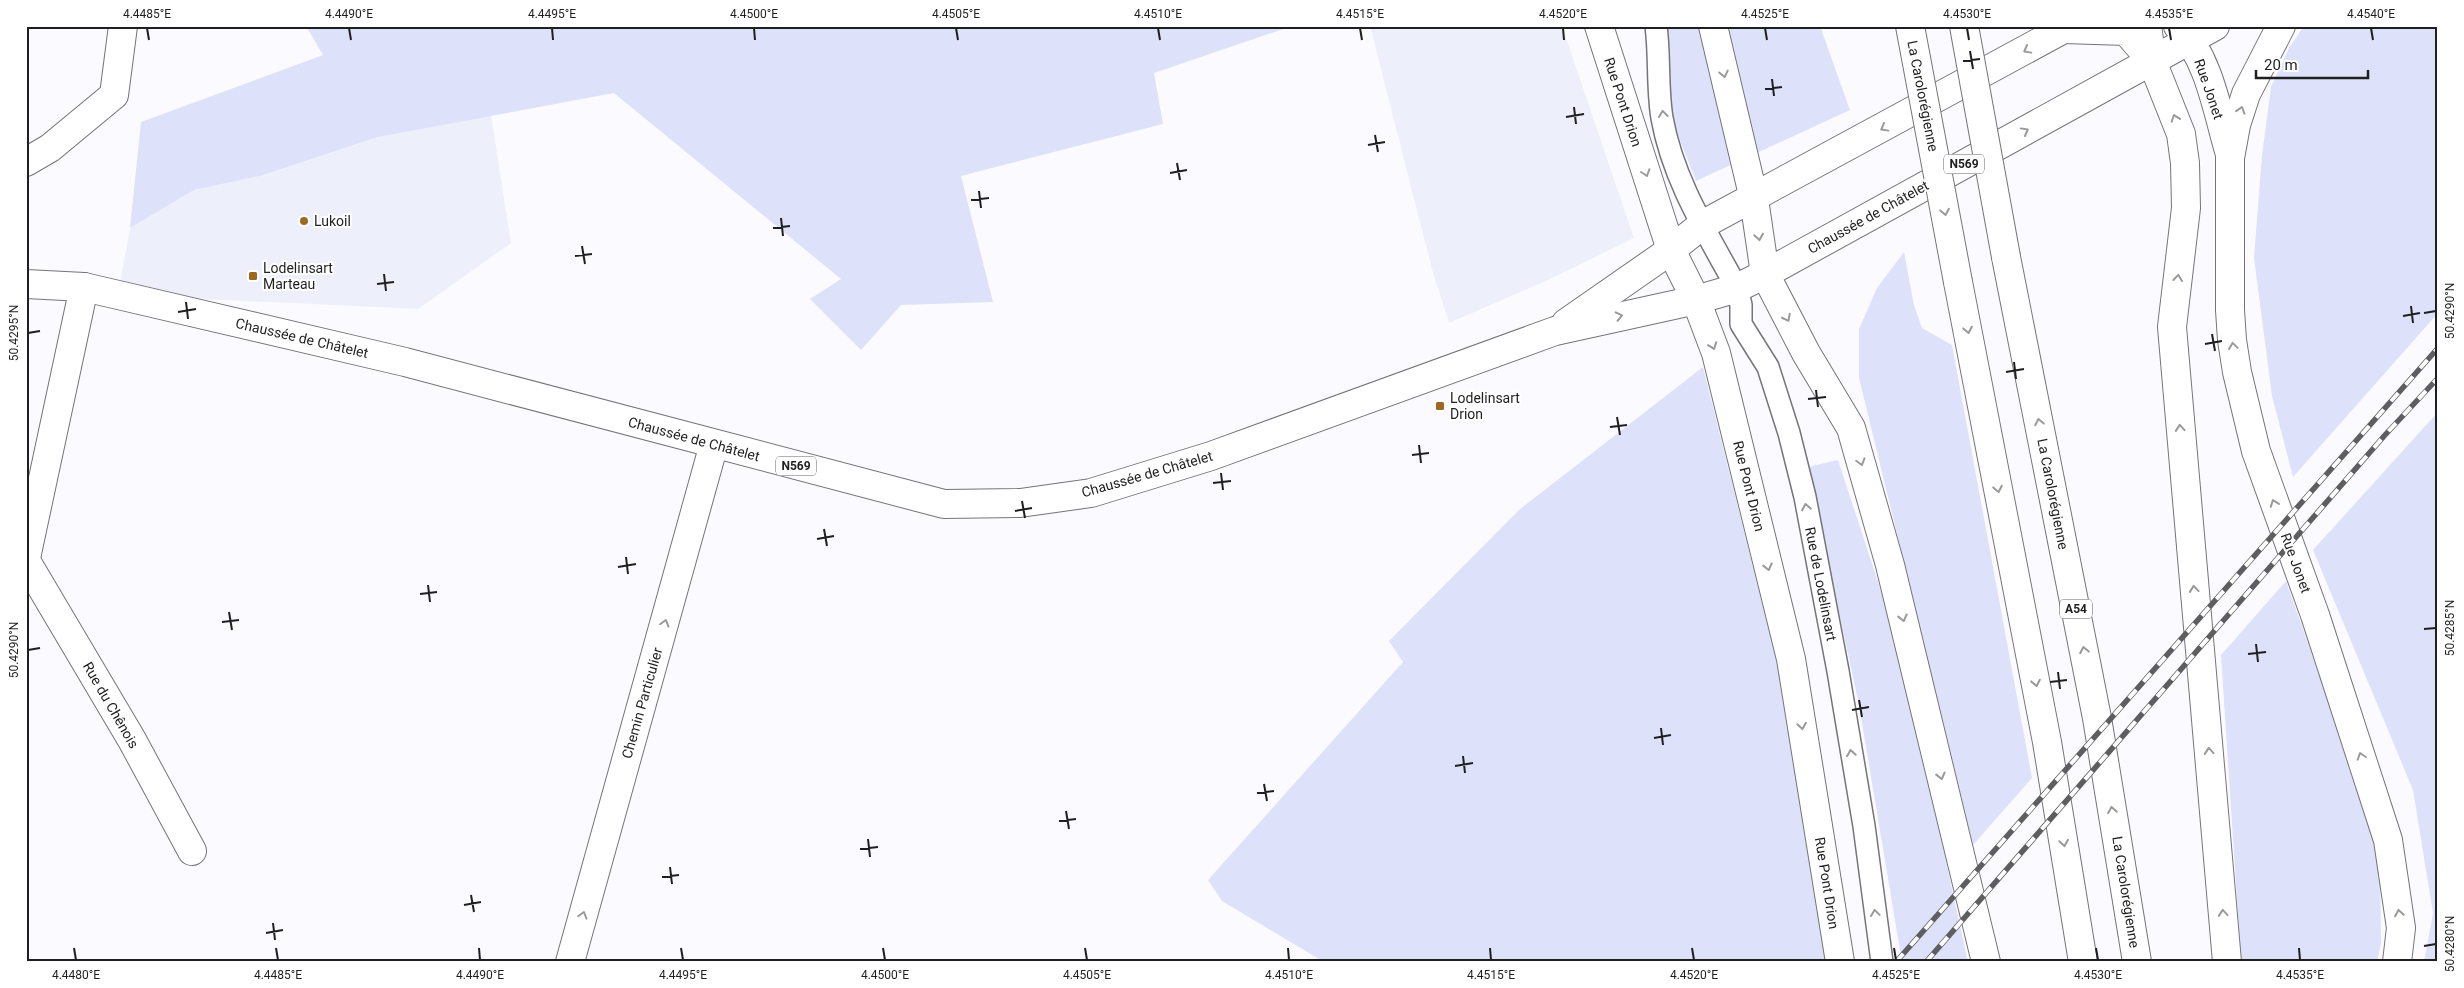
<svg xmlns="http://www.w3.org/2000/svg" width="2464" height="988" font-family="Roboto,sans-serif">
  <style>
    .built { fill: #edeffb }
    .green { fill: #dee1fa }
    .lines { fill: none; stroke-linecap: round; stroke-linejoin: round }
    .lane-casing { stroke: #747479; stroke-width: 24 }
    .street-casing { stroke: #747479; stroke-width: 30 }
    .secondary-casing { stroke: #747479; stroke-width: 30 }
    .primary-casing { stroke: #747479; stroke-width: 30 }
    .highway-casing { stroke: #747479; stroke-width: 30 }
    .lane { stroke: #fff; stroke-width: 21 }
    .street { stroke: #fff; stroke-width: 28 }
    .secondary { stroke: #fff; stroke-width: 28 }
    .primary { stroke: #fff; stroke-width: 28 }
    .highway { stroke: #fff; stroke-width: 28 }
    .rail-casing { stroke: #5e5e60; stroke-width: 5.5 }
    .rail { stroke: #fff; stroke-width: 4; stroke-dasharray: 11; stroke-linecap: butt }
    .highway-bridge-casing { stroke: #747479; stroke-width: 30; stroke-linecap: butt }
    .highway-bridge { stroke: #fff; stroke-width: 28 }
    .oneway { stroke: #9a9a9b }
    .ticks { fill: none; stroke: #1f1f20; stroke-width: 2 }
    .poi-dot { fill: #9d6920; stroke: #fff; stroke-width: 2 }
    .labels { text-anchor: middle; stroke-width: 4; stroke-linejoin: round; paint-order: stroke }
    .shield { fill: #fff; stroke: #626263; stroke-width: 1 }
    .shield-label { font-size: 12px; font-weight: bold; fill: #1f1f20 }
    .street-label { font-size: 14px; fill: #1f1f20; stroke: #fff }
    .poi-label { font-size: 14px; fill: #1f1f20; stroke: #fff; text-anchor: start }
    .neatline { fill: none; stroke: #1f1f20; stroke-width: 2 }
    .ticks-label { font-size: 12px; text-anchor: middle; fill: #1f1f20 }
  </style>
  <rect width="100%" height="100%" fill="#fbfbff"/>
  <g class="built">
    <polygon points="1370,26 1562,26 1634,238 1548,280 1449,323 1433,273"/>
    <polygon points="491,115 511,243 418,309 118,295 130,228 194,190 260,176 378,137"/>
  </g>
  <g class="green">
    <polygon points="306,26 1292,26 1154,73 1163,124 961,176 993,302 901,305 861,350 810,299 841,279 614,93 378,137 260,176 194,190 130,228 141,122 323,55"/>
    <polygon points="1661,26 1820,26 1850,110 1696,181 1661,92"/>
    <polygon points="2304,26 2438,26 2438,313 2293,477 2272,396 2254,258 2262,155 2271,87 2289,48"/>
    <polygon points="1904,252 1914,305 1922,328 1952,345 2032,778 1973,845 1859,378 1859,329 1877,288"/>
    <polygon points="1703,367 1818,828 1827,962 1324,962 1222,901 1208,880 1403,662 1389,641 1520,509"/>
    <polygon points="2438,412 2438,962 2424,962 2433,913 2413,790 2313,550"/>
    <polygon points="1838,460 1899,646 1968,962 1902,962 1859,705 1808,467"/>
    <polygon points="2286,581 2364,803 2380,859 2381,943 2377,962 2241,962 2221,655"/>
  </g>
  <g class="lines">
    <defs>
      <path id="lane" d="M 1656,26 C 1660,56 1657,88 1662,118 C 1673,180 1707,233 1737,288 L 1741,305 L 1741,324 L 1768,367 L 1789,433 L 1805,497 L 1838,671 L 1864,826 L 1882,962"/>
      <g id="street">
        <polyline points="26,162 50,148 114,95 123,26"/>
        <polyline points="26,558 84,287"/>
        <polyline points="26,561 132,740 192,851"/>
        <polyline points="570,962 714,444"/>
      </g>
      <g id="secondary">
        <polyline points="1599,26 1671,250 1696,300 1716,353 1791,659 1840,962"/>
        <path d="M 2178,26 C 2209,58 2217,110 2229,151"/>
        <polyline points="2281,26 2246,94 2236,125 2230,158 2230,310 2232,340 2237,372 2256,451 2315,615 2388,840 2401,928 2397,962"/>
      </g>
      <g id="primary">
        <polyline points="26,284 84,287 405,362 944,504 1020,503 1091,493 1211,456 1555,331 1696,300 1737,288 1765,274 2215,26"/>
        <polyline points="1566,323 1671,250 1702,225 2069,26"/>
      </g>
      <g id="highway">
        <polyline points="1713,26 1754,199 1765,274 1806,353 1851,428 1890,565 1986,962"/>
        <polyline points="2147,26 2152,61 2181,134 2185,163 2186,208 2172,327 2227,962"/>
        <polyline points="2064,29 2126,31 2152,61"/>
        <polyline points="2006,257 2097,718 2137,962"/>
        <polyline points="1958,282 2047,742 2083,962"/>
      </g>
    </defs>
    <use href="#lane" class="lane-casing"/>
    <use href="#street" class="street-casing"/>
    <use href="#secondary" class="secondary-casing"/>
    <use href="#primary" class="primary-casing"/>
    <use href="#highway" class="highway-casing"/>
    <use href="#lane" class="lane"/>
    <use href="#street" class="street"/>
    <use href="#secondary" class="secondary"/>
    <use href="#primary" class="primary"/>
    <use href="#highway" class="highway"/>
    <defs>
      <g id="rail">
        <polyline points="1896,962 2438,348"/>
        <polyline points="1926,962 2385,435 2438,378"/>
      </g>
    </defs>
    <use href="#rail" class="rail-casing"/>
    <use href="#rail" class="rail"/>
    <defs>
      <g id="highway-bridge">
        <polyline points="1910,26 1958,282"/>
        <polyline points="1964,26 2006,257"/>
      </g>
    </defs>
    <use href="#highway-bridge" class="highway-bridge-casing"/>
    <use href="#highway-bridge" class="highway-bridge"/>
  </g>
  <defs><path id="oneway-chevron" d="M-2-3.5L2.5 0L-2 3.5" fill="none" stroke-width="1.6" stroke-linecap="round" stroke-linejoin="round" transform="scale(1.25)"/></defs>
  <g class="oneway">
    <use href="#oneway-chevron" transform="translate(2027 50) rotate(151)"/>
    <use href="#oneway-chevron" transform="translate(1724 74) rotate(78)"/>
    <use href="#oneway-chevron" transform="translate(2241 110) rotate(-73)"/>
    <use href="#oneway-chevron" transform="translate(1663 114) rotate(-97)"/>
    <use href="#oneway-chevron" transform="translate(2175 118) rotate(-109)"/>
    <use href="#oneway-chevron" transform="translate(1884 128) rotate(151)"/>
    <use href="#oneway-chevron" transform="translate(2025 131) rotate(-29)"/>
    <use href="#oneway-chevron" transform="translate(1646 173) rotate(72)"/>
    <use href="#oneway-chevron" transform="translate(1945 212) rotate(79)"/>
    <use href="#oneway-chevron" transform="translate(1759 237) rotate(81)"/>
    <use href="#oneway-chevron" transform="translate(2178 278) rotate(-83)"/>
    <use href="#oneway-chevron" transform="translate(1619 316) rotate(-13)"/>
    <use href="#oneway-chevron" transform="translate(1787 318) rotate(63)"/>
    <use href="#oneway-chevron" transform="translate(1968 330) rotate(79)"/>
    <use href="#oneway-chevron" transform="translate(1713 346) rotate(70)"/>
    <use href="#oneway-chevron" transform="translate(2233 346) rotate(-98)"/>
    <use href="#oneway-chevron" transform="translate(2039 422) rotate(-101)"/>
    <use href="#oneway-chevron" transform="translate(2180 428) rotate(-95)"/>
    <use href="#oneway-chevron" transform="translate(1861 462) rotate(74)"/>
    <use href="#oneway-chevron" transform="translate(1998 489) rotate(79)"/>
    <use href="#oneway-chevron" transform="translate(2274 503) rotate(-110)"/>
    <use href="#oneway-chevron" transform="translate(1806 507) rotate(-101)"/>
    <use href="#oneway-chevron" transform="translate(1768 567) rotate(76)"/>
    <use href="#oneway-chevron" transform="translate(2194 589) rotate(-95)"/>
    <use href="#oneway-chevron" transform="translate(1903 618) rotate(76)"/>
    <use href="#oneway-chevron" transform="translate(665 623) rotate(-74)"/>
    <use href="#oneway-chevron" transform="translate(2084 650) rotate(-101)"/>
    <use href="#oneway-chevron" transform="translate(2036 683) rotate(79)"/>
    <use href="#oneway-chevron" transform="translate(1802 726) rotate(81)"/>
    <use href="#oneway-chevron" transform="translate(2209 751) rotate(-95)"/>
    <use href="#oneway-chevron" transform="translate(1851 753) rotate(-99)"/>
    <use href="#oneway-chevron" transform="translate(2361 756) rotate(-108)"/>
    <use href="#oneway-chevron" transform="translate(1941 776) rotate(76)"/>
    <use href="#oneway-chevron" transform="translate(2112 810) rotate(-99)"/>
    <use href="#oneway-chevron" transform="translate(2064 843) rotate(81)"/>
    <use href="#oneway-chevron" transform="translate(1875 913) rotate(-98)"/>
    <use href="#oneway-chevron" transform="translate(2223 913) rotate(-95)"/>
    <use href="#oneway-chevron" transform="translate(2399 913) rotate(-99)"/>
    <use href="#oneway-chevron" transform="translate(583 915) rotate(-74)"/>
  </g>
  <path class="ticks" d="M 147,28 L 149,40M 349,28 L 351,40M 552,28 L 553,40M 754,28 L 755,40M 956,28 L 958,40M 1158,28 L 1160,40M 1360,28 L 1362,40M 1563,28 L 1564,40M 1765,28 L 1767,40M 1967,28 L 1969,40M 2169,28 L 2171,40M 2371,28 L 2373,40M 1970,51 L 1973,69M 1963,61 L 1980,59M 1772,79 L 1774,96M 1765,89 L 1782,87M 1574,107 L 1576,124M 1566,117 L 1584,114M 1375,135 L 1378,152M 1368,145 L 1385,142M 1177,163 L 1180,180M 1170,173 L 1187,170M 979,191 L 981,208M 971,200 L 989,198M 781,218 L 783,236M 773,228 L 790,226M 582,246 L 585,264M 575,256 L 592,254M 384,274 L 386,291M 377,284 L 394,282M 186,302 L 188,319M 2411,306 L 2413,323M 178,312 L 196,309M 2424,313 L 2436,311M 2403,316 L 2420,313M 28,333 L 40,331M 2212,334 L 2215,351M 2205,344 L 2222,341M 2014,362 L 2016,379M 2006,372 L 2024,369M 1816,390 L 1818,407M 1808,399 L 1826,397M 1617,417 L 1620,435M 1610,427 L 1627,425M 1419,445 L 1421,463M 1412,455 L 1429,453M 1221,473 L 1223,490M 1213,483 L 1231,481M 1022,501 L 1025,518M 1015,511 L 1032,508M 824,529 L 827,546M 817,539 L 834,536M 626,557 L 628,574M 618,567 L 636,564M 428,585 L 430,602M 420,594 L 437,592M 229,612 L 232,630M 222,622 L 239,620M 2424,629 L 2436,628M 2256,644 L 2258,662M 28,650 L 40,648M 2248,654 L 2266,652M 2058,672 L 2060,689M 2050,682 L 2067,680M 1859,700 L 1862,717M 1852,710 L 1869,707M 1661,728 L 1663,745M 1654,738 L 1671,735M 1463,756 L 1465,773M 1455,766 L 1473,763M 1264,784 L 1267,801M 1257,793 L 1274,791M 1066,811 L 1069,829M 1059,821 L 1076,819M 868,839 L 870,857M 860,849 L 878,847M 670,867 L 672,884M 662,877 L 679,875M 471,895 L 474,912M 464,905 L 481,902M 273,923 L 275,940M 266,933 L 283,930M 2424,946 L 2436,944M 74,948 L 76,960M 276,948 L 278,960M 479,948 L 480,960M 681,948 L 683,960M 883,948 L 885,960M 1085,948 L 1087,960M 1288,948 L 1289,960M 1490,948 L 1491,960M 1692,948 L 1694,960M 1894,948 L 1896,960M 2096,948 L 2098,960M 2299,948 L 2300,960"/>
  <g class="poi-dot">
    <circle cx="304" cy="221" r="5"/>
    <rect x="248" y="271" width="10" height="10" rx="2.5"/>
    <rect x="1435" y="401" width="10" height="10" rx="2.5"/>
  </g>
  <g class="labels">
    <g class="shield">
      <rect x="1944" y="154.5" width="40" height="19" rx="4"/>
      <rect x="776" y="456.5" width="40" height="19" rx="4"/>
      <rect x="2060" y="599.5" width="32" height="19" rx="4"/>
    </g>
    <g class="shield-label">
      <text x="1964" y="168">N569</text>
      <text x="796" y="470">N569</text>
      <text x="2076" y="613">A54</text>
    </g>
    <g class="street-label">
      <text transform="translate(2209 89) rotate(71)" y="5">Rue Jonet</text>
      <text transform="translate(1923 96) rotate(79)" y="5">La Carolorégienne</text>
      <text transform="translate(1623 102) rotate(72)" y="5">Rue Pont Drion</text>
      <text transform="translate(1868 217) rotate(-29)" y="5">Chaussée de Châtelet</text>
      <text transform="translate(302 338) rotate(13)" y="5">Chaussée de Châtelet</text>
      <text transform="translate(694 439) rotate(15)" y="5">Chaussée de Châtelet</text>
      <text transform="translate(1147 474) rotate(-16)" y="5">Chaussée de Châtelet</text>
      <text transform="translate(1749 486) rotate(76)" y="5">Rue Pont Drion</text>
      <text transform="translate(2053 494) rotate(79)" y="5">La Carolorégienne</text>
      <text transform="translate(2296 563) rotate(70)" y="5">Rue Jonet</text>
      <text transform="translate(1821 584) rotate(79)" y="5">Rue de Lodelinsart</text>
      <text transform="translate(642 703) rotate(-74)" y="5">Chemin Particulier</text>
      <text transform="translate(111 705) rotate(60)" y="5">Rue du Chênois</text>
      <text transform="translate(1827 883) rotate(81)" y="5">Rue Pont Drion</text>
      <text transform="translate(2126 892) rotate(81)" y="5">La Carolorégienne</text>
    </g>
    <g class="poi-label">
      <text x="314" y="226">Lukoil</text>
      <text x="263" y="273">Lodelinsart<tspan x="263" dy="16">Marteau</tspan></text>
      <text x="1450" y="403">Lodelinsart<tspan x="1450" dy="16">Drion</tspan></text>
    </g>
  </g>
  <rect width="2464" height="988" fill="none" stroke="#ffffff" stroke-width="55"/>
  <path d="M2256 70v8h112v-8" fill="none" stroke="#1f1f20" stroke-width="2.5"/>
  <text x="2264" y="70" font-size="15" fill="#1f1f20" stroke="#ffffff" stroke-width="4" paint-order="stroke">20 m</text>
  <rect x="28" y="28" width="2408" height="932" class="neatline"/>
  <g class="ticks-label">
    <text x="147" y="18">4.4485°E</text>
    <text x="349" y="18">4.4490°E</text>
    <text x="552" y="18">4.4495°E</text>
    <text x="754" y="18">4.4500°E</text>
    <text x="956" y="18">4.4505°E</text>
    <text x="1158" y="18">4.4510°E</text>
    <text x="1360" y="18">4.4515°E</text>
    <text x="1563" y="18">4.4520°E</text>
    <text x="1765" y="18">4.4525°E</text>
    <text x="1967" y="18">4.4530°E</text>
    <text x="2169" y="18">4.4535°E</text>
    <text x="2371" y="18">4.4540°E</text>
    <text transform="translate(2450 311) rotate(-90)" y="4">50.4290°N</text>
    <text transform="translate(14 333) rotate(-90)" y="4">50.4295°N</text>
    <text transform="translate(2450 628) rotate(-90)" y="4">50.4285°N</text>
    <text transform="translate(14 650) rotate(-90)" y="4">50.4290°N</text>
    <text transform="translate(2450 944) rotate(-90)" y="4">50.4280°N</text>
    <text x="76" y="979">4.4480°E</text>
    <text x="278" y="979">4.4485°E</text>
    <text x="480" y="979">4.4490°E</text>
    <text x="683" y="979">4.4495°E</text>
    <text x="885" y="979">4.4500°E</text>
    <text x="1087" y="979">4.4505°E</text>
    <text x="1289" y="979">4.4510°E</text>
    <text x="1491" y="979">4.4515°E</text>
    <text x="1694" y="979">4.4520°E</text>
    <text x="1896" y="979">4.4525°E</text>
    <text x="2098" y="979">4.4530°E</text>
    <text x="2300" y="979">4.4535°E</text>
  </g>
</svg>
